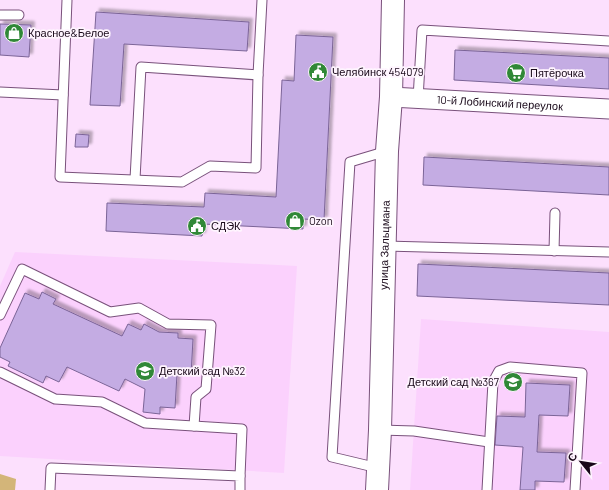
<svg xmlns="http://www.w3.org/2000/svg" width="609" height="490" font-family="Barlow,sans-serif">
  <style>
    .built { fill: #fbd1fd }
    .green { fill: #d3b579 }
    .building { fill: #c4ace3; stroke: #7b6497; filter: url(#shadow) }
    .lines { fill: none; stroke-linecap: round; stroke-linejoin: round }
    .lane-casing { stroke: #79517b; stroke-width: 11 }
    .street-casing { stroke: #79517b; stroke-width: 21 }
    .secondary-casing { stroke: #79517b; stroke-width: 24 }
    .lane { stroke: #fff; stroke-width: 9 }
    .street { stroke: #fff; stroke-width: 19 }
    .secondary { stroke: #fff; stroke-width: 22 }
    .labels { text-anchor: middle; stroke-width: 3.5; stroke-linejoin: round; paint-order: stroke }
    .poi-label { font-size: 11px; fill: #180819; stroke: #fef4fe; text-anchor: start }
    .street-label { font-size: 11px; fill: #180819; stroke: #fef4fe }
  </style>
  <defs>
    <filter id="shadow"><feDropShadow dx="3.5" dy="-3.5" stdDeviation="1" flood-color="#0004"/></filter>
  </defs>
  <rect width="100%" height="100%" fill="#fce0fd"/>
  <g class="built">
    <polygon points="15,252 297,266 284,473 0,456 0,286"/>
    <polygon points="421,319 609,332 609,490 410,490"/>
  </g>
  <polygon class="green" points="0,474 16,479 15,490 0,490"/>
  <g class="building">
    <polygon points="96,12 249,22 247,51 124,44 120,106 90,105"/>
    <polygon points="0,24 31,25 29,57 0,55"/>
    <polygon points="296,35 333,37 324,220 303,219 303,229 203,224 202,236 106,231 107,203 204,207 205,193 276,197 282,80 294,81"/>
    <polygon points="455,50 609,58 609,89 454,80"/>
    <polygon points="76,134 89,135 88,147 75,147"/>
    <polygon points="424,157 609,167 609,195 423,185"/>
    <polygon points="418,264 609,273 609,305 417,296"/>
    <polygon points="42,292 56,299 53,304 122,336 128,324 141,330 144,324 159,332 178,333 178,338 193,339 191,375 177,374 175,408 160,407 160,414 143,412 145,389 125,379 119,391 67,367 59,382 46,376 43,383 8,366 10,362 0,357 0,348 25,293 39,299"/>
    <polygon points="526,383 570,385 568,416 539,415 537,452 566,453 564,482 535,481 535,490 520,490 523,447 495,445 497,416 525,417"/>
  </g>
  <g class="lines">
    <defs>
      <g id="lane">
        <polyline points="67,0 60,177 182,182 210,166 256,168 258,75 262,0"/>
        <polyline points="0,15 19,15"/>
        <polyline points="0,92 63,95"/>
        <polyline points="418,99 422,30 609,41"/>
        <polyline points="135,179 141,67 258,75"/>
        <polyline points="385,246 609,252"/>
        <polyline points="554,251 555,213"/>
        <polyline points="0,315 22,269 110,312 139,308 168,324 211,325 206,389 196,397 194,426"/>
        <polyline points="0,372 55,399 102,402 145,423 242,429 240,476"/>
        <polyline points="380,430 414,431 489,442"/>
        <polyline points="378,468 332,457 350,162 387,151"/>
        <polyline points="50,490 51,468 240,476 240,490"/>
        <polyline points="487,490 493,382 499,371 510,367 582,373 575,490"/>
      </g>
      <g id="street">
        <path id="s1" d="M 391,97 L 609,109"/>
      </g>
      <g id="secondary">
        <path id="s2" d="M 377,490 L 380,430 L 387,151 L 391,97 L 393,0"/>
      </g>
    </defs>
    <use href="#lane" class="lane-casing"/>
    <use href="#street" class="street-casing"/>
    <use href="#secondary" class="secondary-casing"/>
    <use href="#lane" class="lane"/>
    <use href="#street" class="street"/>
    <use href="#secondary" class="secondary"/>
  </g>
  <defs>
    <symbol id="shop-disc" viewBox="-11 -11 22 22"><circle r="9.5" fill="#308837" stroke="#fef4fe"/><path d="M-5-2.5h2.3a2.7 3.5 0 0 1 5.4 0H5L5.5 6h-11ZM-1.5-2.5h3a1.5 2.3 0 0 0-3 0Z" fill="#fff"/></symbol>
    <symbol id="civic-disc" viewBox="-11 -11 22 22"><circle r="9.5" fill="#308837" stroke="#fef4fe"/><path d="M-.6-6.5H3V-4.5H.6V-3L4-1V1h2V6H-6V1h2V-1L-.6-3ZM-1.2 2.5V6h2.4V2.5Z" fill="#fff"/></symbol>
    <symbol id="supermarket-disc" viewBox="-11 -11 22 22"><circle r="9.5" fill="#308837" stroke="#fef4fe"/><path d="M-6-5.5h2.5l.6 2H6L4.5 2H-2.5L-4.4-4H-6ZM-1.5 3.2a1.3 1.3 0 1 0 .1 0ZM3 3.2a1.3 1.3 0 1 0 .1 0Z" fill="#fff"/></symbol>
    <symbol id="school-disc" viewBox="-11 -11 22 22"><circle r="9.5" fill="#308837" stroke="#fef4fe"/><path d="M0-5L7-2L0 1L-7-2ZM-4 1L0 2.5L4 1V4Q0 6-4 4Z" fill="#fff"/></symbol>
  </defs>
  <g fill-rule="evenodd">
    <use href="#shop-disc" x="3" y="22" width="22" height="22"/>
    <use href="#civic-disc" x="307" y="61" width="22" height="22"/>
    <use href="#supermarket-disc" x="505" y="62" width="22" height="22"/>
    <use href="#shop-disc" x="284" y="210" width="22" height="22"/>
    <use href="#civic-disc" x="186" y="215" width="22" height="22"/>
    <use href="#school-disc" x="134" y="360" width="22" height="22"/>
    <use href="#school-disc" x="502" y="371" width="22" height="22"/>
  </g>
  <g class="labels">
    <g class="poi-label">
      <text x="28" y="37">Красное&amp;Белое</text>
      <text x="332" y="76">Челябинск 454079</text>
      <text x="530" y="77">Пятёрочка</text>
      <text x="309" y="225">Ozon</text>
      <text x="211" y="230">СДЭК</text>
      <text x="159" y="375">Детский сад №32</text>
      <text x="499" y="386" text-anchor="end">Детский сад №367</text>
    </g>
    <g class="street-label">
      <text dy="4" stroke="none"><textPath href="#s1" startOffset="109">10-й Лобинский переулок</textPath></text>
      <text dy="4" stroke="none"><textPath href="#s2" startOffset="245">улица Зальцмана</textPath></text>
    </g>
  </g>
  <g transform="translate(581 462) rotate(300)" stroke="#fef4fe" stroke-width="3" paint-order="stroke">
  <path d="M0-3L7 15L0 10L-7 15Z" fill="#180819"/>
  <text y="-6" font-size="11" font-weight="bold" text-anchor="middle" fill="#180819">С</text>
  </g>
</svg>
